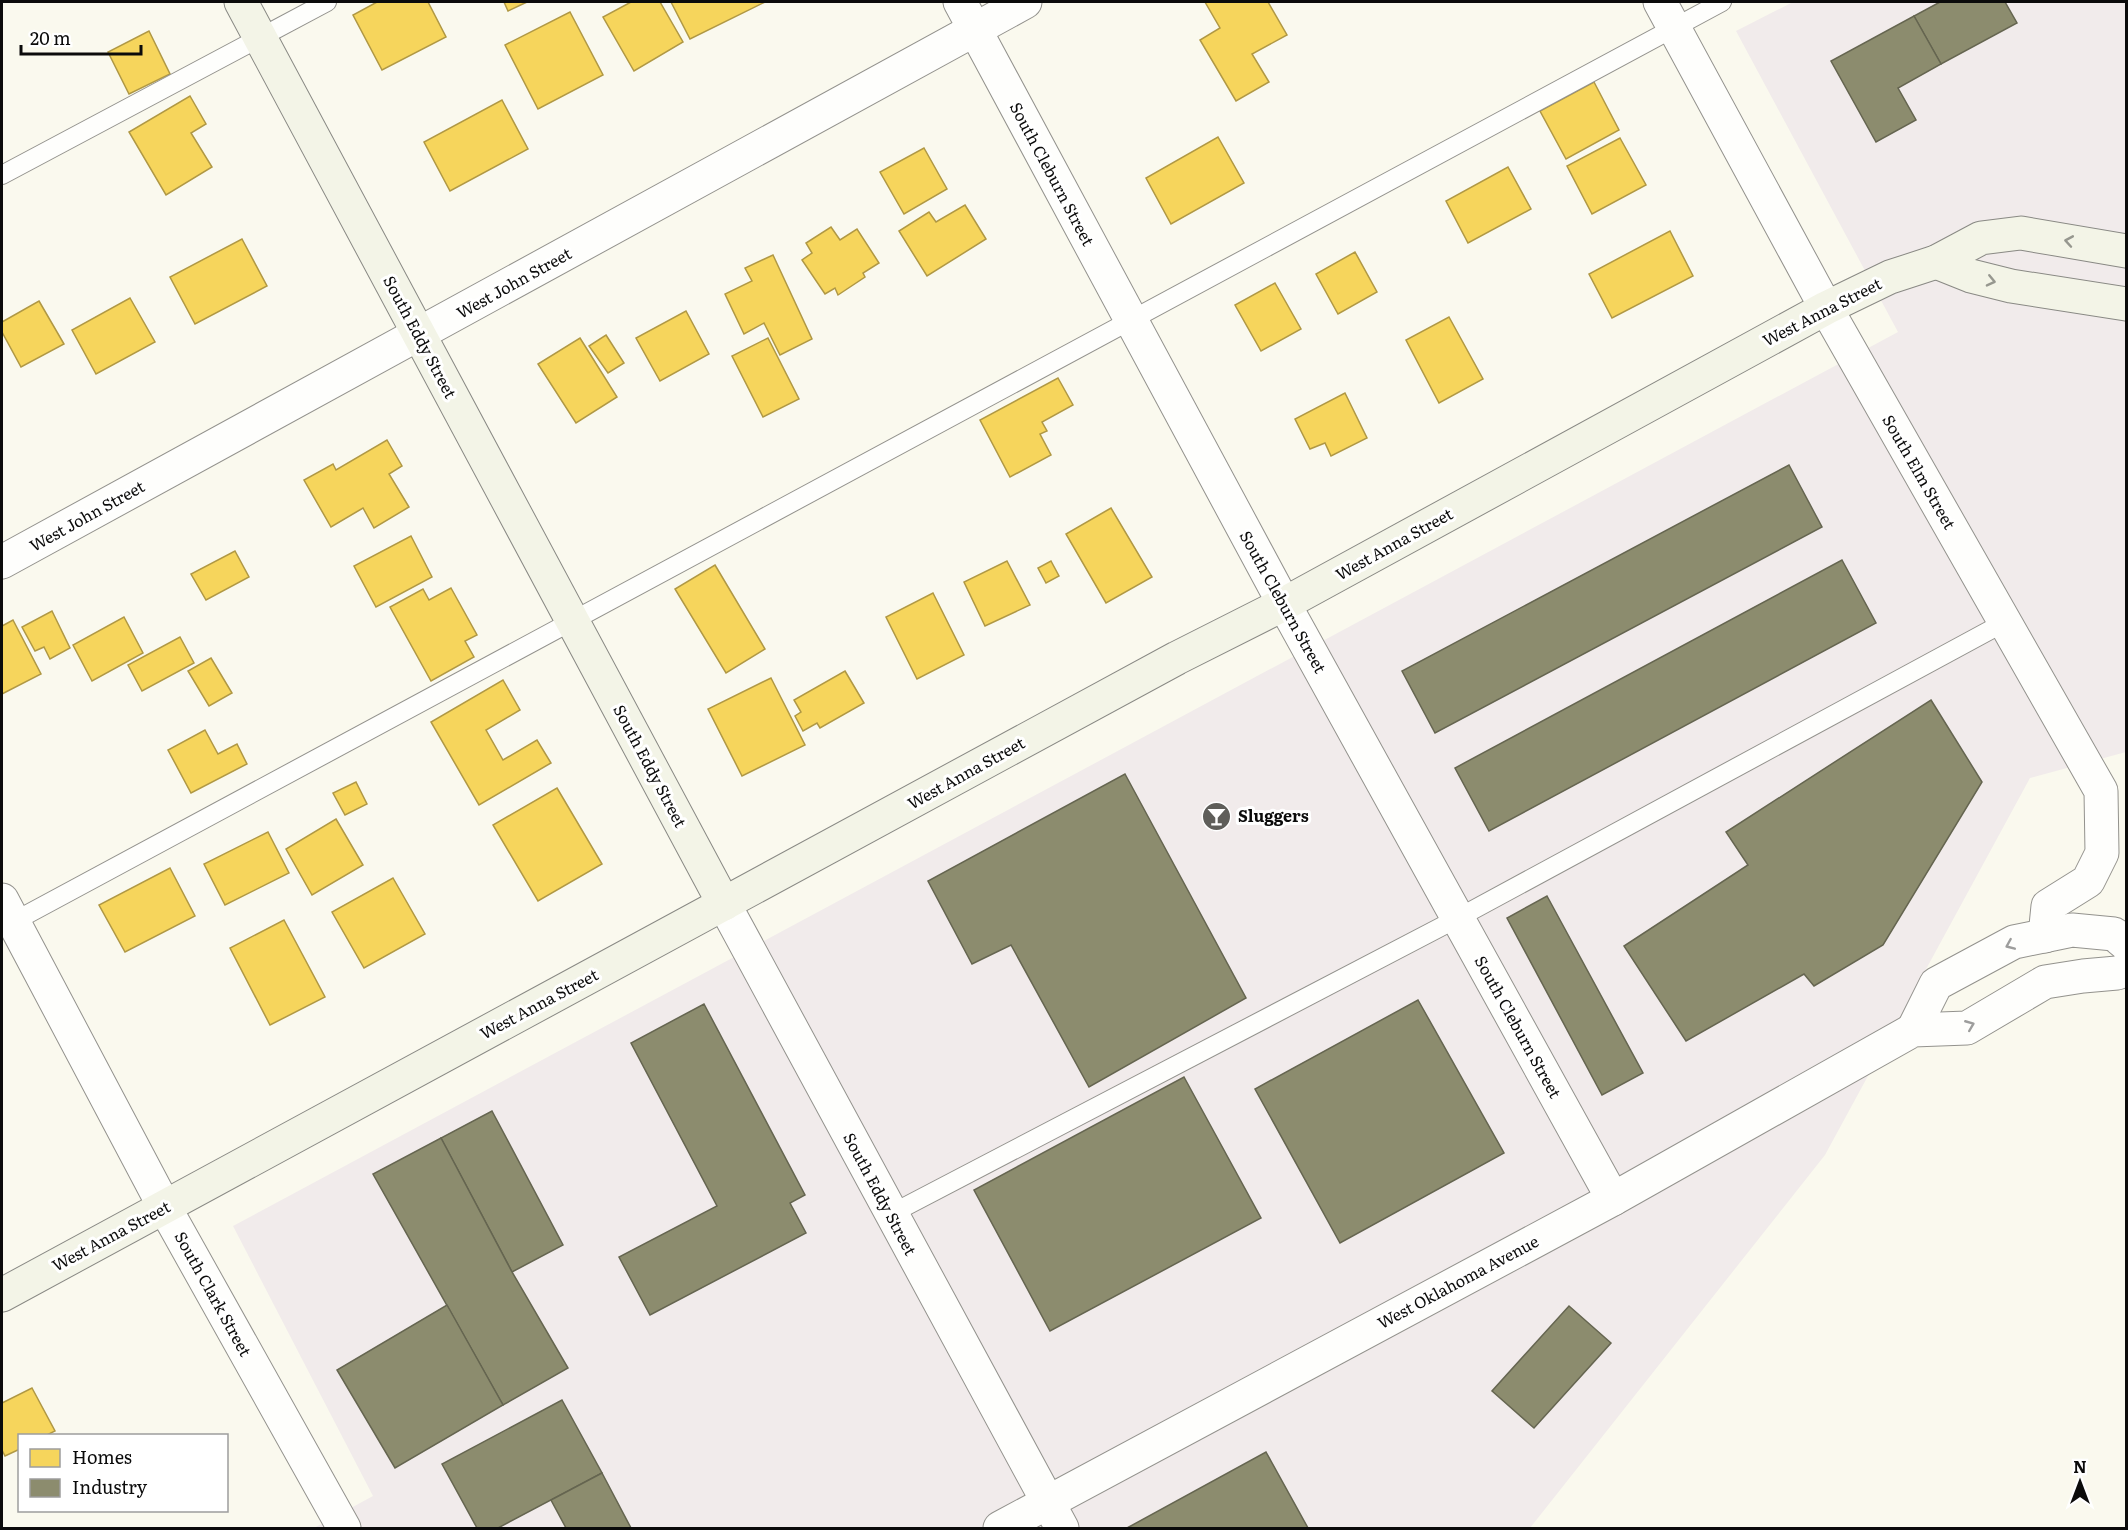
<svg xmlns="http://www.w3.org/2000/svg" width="2128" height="1530" font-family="Literata,serif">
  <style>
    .industrial { fill: #f1ebeb }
    .homes { fill: #f6d55c; stroke: #b09844; stroke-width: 1.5 }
    .industry { fill: #8c8c6e; stroke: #656550; stroke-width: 1.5 }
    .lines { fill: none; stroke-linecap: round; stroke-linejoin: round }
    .service-casing { stroke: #93928d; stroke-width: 20 }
    .minor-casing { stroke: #93928d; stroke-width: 35 }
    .secondary-casing { stroke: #898984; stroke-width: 35 }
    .service { stroke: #fefefc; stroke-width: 18 }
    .minor { stroke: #fefefc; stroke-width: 33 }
    .secondary { stroke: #f3f4e7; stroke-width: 33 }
    .oneway { stroke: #96978f }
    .oneway2 { stroke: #9d9d9c }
    .labels { text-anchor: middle; stroke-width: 6; stroke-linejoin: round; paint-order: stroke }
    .street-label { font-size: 16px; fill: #0b0b0b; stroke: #fff }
    .poi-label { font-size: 16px; font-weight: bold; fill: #0b0b0b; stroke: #fff; text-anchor: start }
  </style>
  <rect width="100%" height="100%" fill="#faf9ee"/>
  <polygon class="industrial" points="1793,2 2126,2 2126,752 2030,778 1825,1155 1530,1528 314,1528 373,1496 233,1226 1898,332 1736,31"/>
  <g class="homes">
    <polygon points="377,2 428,2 446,37 382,70 353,15"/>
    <polygon points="504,2 527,2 508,11"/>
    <polygon points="631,2 660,2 683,42 634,71 603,17"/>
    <polygon points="671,2 765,2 690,39"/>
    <polygon points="1205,2 1268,2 1287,35 1252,54 1269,82 1236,101 1200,40 1220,28"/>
    <polygon points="570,12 603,75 538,109 505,45"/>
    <polygon points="149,31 170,74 129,94 108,52"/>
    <polygon points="1594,82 1619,130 1566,159 1540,111"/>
    <polygon points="190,96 206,124 191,133 212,167 166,195 129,132"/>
    <polygon points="502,100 528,149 450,191 424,142"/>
    <polygon points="1218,137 1244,183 1171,224 1146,178"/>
    <polygon points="1620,138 1646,185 1592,214 1567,166"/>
    <polygon points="924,148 947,189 904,214 880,172"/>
    <polygon points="1508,167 1531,209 1468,243 1446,201"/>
    <polygon points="965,205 986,239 927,276 899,231 929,212 936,222"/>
    <polygon points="831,227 840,240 857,229 879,263 863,273 865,277 838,295 835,288 825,294 802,260 812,253 806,243"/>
    <polygon points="1670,231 1693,276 1612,318 1589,274"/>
    <polygon points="242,239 267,286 195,324 170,277"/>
    <polygon points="1355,252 1377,292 1338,314 1316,274"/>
    <polygon points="773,255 812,339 780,355 764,323 744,334 725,294 752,281 745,268"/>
    <polygon points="1275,283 1301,329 1261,351 1235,305"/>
    <polygon points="130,298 155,342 96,374 72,330"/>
    <polygon points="39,301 64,344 21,367 2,332 2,322"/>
    <polygon points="686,311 709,354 660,381 636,338"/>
    <polygon points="1449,317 1483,379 1439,403 1406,340"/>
    <polygon points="606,335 624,363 608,373 589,346"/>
    <polygon points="580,338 617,397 576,423 538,364"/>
    <polygon points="768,338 799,399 763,417 732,356"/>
    <polygon points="1058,378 1073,405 1042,422 1047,431 1040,434 1051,455 1010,477 980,420"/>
    <polygon points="1345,393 1367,438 1331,456 1325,443 1310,449 1295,419"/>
    <polygon points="387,440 402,466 389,474 409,507 374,528 363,508 331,527 304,480 333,464 336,470"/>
    <polygon points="1111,508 1152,577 1106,603 1066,534"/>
    <polygon points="411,536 432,577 376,607 354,566"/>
    <polygon points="235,551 249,577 206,600 191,574"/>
    <polygon points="1007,561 1030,605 985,626 964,582"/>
    <polygon points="1051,561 1059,576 1046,583 1038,568"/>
    <polygon points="715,565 765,649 726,673 675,589"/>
    <polygon points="451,588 477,635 465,641 474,657 431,681 390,607 423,589 429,600"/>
    <polygon points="933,593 964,655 917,679 886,617"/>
    <polygon points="52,611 70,648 50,659 44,647 35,651 22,627"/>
    <polygon points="124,617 143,653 92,681 73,645"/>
    <polygon points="13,620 41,674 2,694 2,626"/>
    <polygon points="180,637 194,663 142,691 128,665"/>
    <polygon points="211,658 232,693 209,706 188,671"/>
    <polygon points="845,671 864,703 820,728 817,723 803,731 795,716 801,712 794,700"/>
    <polygon points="771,678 805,745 742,776 708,709"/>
    <polygon points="503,680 520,710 486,730 503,760 537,740 551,763 479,805 431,722"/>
    <polygon points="205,730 218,754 237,744 247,764 191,793 168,750"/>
    <polygon points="356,782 367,804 345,815 333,793"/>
    <polygon points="557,788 602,864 538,901 493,825"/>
    <polygon points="336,819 363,865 312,895 286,849"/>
    <polygon points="268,832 289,873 225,905 204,864"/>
    <polygon points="170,868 195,916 125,952 99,905"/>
    <polygon points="393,878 425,934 364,968 332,912"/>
    <polygon points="284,920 325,997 270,1025 230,948"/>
    <polygon points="32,1388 55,1431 45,1436 20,1436 20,1449 5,1456 2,1450 2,1403"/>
  </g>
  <g class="industry">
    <polygon points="1940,2 2005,2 2017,23 1941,64 1914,16"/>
    <polygon points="1914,16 1941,64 1898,88 1916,120 1876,142 1831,61"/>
    <polygon points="1789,465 1822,527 1435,733 1402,671"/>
    <polygon points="1842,560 1876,623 1489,831 1455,768"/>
    <polygon points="1931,700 1982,782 1883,945 1814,986 1804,974 1686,1041 1624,946 1748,865 1726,832"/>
    <polygon points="1125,774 1246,998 1089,1087 1011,945 972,964 928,881"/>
    <polygon points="1547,896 1643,1073 1602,1095 1507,918"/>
    <polygon points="1418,1000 1504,1153 1340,1243 1255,1089"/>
    <polygon points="704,1004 805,1195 790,1203 806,1233 650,1315 619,1257 717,1206 631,1043"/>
    <polygon points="1184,1077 1261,1218 1050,1331 974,1190"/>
    <polygon points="492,1111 563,1245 512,1272 441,1138"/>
    <polygon points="441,1138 512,1272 568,1368 503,1405 373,1174"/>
    <polygon points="447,1305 503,1405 395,1468 337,1370"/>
    <polygon points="1569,1306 1611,1343 1534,1428 1492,1391"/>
    <polygon points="562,1400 602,1473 498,1528 477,1528 442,1464"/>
    <polygon points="1266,1452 1308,1528 1127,1528"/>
    <polygon points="602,1473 631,1528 566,1528 551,1500"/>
  </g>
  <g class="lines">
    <defs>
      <g id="service">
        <polyline points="2,175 327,2"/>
        <polyline points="13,922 1722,2"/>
        <polyline points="891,1214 1458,918 2005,622"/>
      </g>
      <g id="minor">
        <polyline points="960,2 1284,604 1613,1199"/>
        <polyline points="1660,2 1826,308 2101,791 2102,853 2088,881 2048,906 2045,936"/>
        <polyline points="2,562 1025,2"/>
        <polyline points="2,900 165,1208 344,1528"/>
        <polyline points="724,904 1062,1528"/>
        <polyline points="1913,1030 1936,984 2014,942 2072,930 2114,934 2126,944"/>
        <polyline points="1000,1528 1613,1199 1913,1030 1967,1028 2045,982 2083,976 2117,973 2126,970"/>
      </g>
      <g id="secondary">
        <polyline points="241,2 724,904"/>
        <polyline points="1936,262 1971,276 2011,286 2126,304"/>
        <polyline points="2,1295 1177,658 1284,604 1826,308 1890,277 1936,262 1981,238 2021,233 2126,251"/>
      </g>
    </defs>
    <use href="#service" class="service-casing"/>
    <use href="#minor" class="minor-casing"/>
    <use href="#secondary" class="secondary-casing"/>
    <use href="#service" class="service"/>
    <use href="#minor" class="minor"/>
    <use href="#secondary" class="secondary"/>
  </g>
  <defs><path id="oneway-chevron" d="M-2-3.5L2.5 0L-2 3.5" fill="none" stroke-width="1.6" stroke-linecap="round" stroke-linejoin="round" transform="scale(1.5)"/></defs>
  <g class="oneway">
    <use href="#oneway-chevron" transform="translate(2069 241) rotate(-170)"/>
    <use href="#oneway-chevron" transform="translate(1991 281) rotate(13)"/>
  </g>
  <g class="oneway2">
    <use href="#oneway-chevron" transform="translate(2010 945) rotate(157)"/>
    <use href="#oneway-chevron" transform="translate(1970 1025) rotate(-22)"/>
  </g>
  <defs>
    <symbol id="bar-disc" viewBox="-11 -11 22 22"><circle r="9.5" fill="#5f5e5a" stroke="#fff"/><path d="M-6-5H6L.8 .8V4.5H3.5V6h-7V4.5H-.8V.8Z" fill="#fff"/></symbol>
  </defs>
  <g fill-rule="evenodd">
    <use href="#bar-disc" x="1200" y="800" width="33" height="33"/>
  </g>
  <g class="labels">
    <g class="street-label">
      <text transform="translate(1052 174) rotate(62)" y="6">South Cleburn Street</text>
      <text transform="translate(514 283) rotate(-29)" y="6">West John Street</text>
      <text transform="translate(1822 312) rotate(-27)" y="6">West Anna Street</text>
      <text transform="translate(420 337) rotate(62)" y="6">South Eddy Street</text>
      <text transform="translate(1919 472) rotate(60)" y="6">South Elm Street</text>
      <text transform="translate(87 516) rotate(-29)" y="6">West John Street</text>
      <text transform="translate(1394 544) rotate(-29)" y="6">West Anna Street</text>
      <text transform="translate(1283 602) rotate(61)" y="6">South Cleburn Street</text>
      <text transform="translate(650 766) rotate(62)" y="6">South Eddy Street</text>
      <text transform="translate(966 773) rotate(-29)" y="6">West Anna Street</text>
      <text transform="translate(539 1004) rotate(-28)" y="6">West Anna Street</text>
      <text transform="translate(1518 1027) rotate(61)" y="6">South Cleburn Street</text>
      <text transform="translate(880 1194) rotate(62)" y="6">South Eddy Street</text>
      <text transform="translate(111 1236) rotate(-28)" y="6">West Anna Street</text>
      <text transform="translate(1458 1282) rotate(-28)" y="6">West Oklahoma Avenue</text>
      <text transform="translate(213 1294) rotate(61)" y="6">South Clark Street</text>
    </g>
    <g class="poi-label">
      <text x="1238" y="822">Sluggers</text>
    </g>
  </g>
  <rect width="2128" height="1530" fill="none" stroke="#0b0b0b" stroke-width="6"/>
  <rect x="18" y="1434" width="210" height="78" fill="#ffffff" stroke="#9d9d9d" stroke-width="1.5"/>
  <rect x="30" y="1449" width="30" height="18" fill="#f6d55c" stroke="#9d9d9d" stroke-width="1.5"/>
  <text x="72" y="1464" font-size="18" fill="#0b0b0b">Homes</text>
  <rect x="30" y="1479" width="30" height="18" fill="#8c8c6e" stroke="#9d9d9d" stroke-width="1.5"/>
  <text x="72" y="1494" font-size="18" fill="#0b0b0b">Industry</text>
  <g transform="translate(2080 1482)" stroke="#ffffff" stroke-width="4.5" paint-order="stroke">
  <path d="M0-4.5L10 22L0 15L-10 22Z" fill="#0b0b0b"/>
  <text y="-9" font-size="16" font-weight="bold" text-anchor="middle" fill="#0b0b0b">N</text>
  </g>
  <path d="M21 45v9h120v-9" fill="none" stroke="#0b0b0b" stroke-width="3"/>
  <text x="30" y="45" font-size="18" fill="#0b0b0b" stroke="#ffffff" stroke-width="4.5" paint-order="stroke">20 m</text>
</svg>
